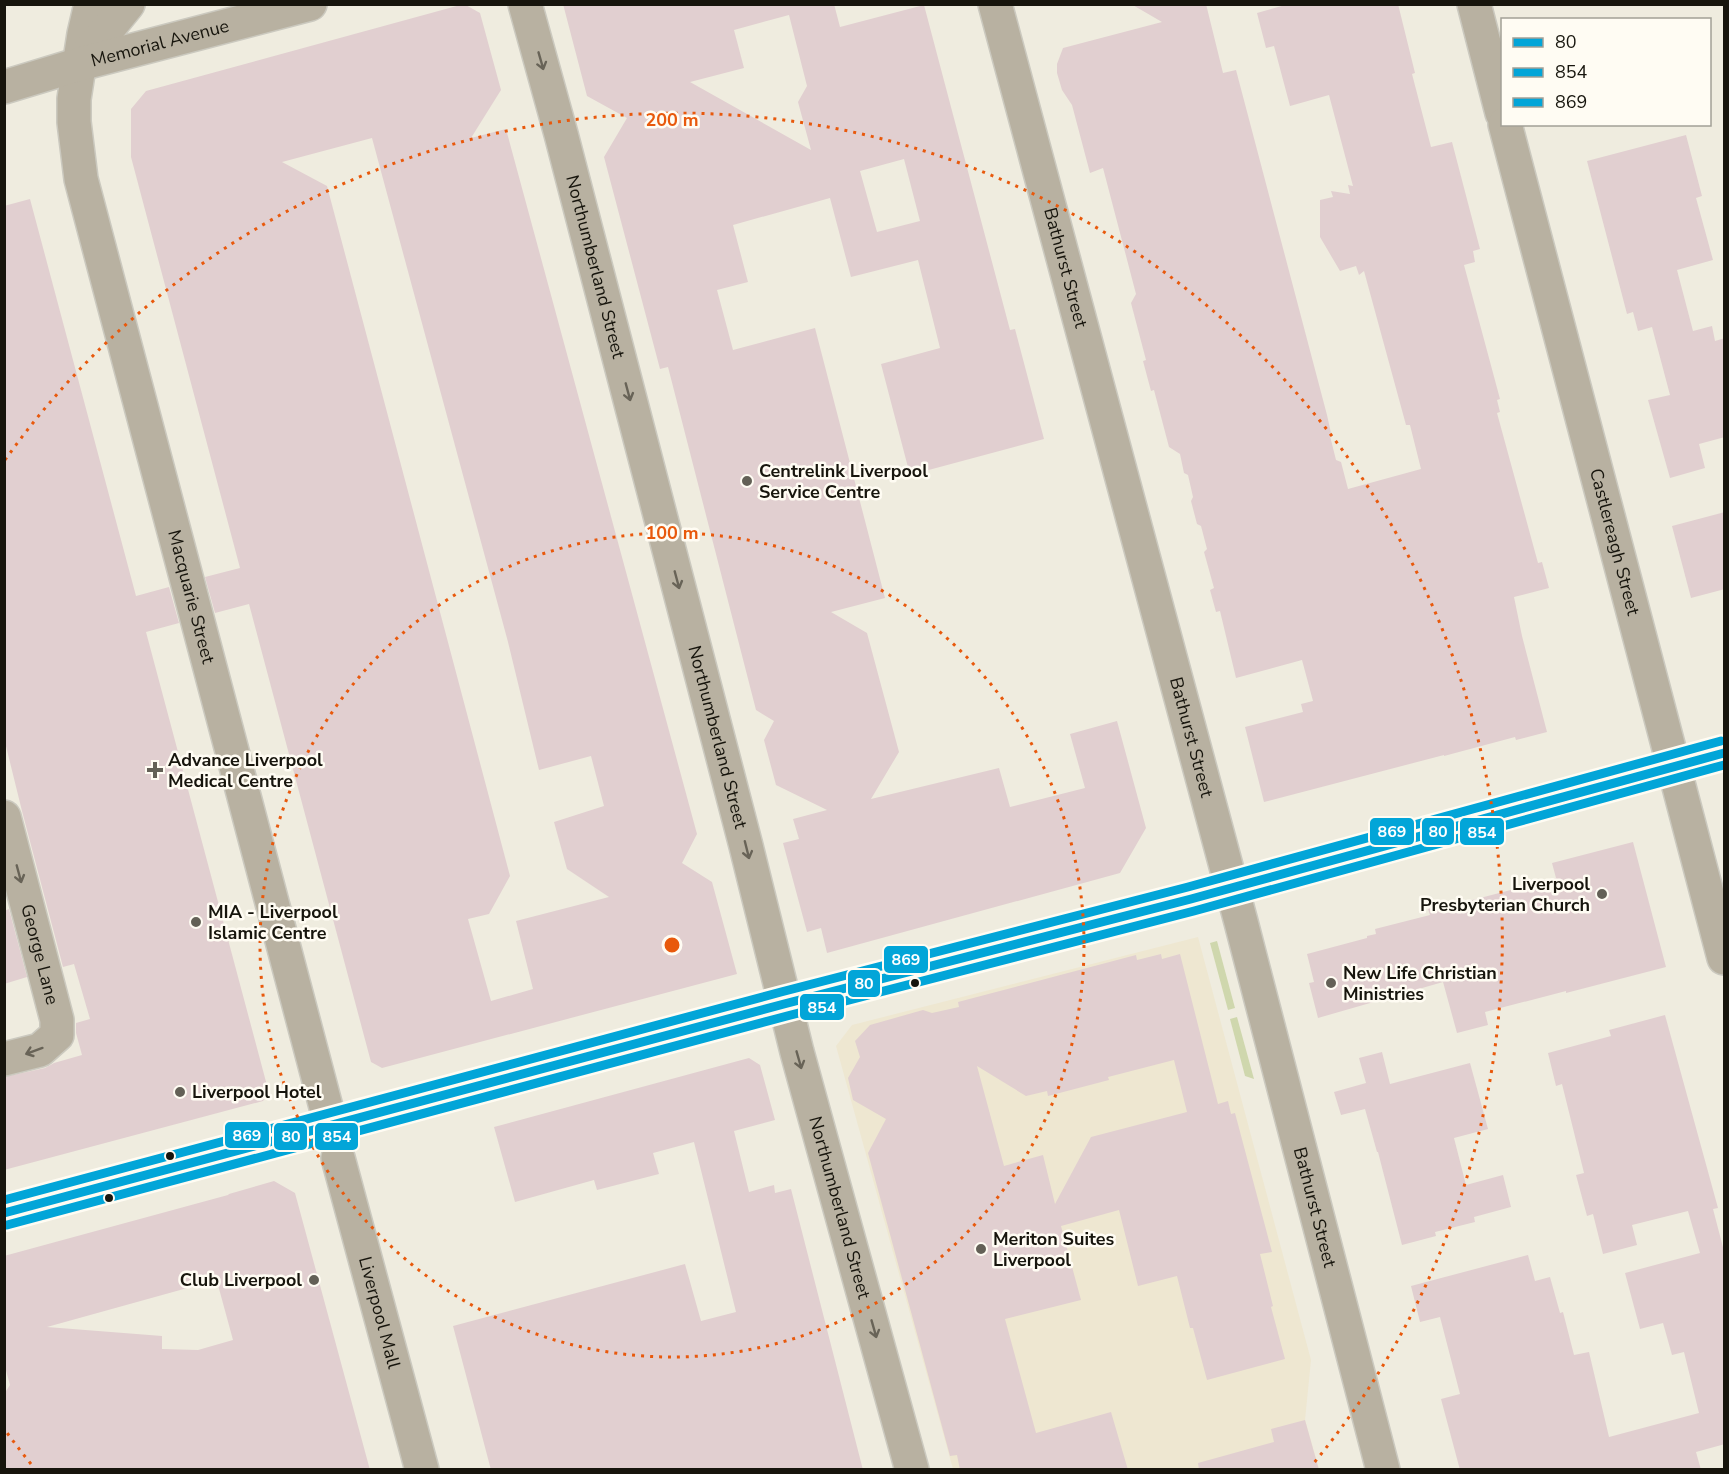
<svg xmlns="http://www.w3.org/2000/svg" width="1729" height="1474" font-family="'Nunito Sans',sans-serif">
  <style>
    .built { fill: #eee7d1 }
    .green { fill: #cfd7ad }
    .building { fill: #e1cfd0; fill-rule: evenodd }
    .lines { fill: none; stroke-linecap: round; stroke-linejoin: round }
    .minor-casing { stroke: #cbc9bf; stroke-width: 36 }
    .minor { stroke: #b8b1a1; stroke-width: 33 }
    .bus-1-casing { stroke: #fffcf3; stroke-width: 14 }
    .bus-2-casing { stroke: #fffcf3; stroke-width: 14 }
    .bus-3-casing { stroke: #fffcf3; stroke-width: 14 }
    .bus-1 { stroke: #02a5d8; stroke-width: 9 }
    .bus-2 { stroke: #02a5d8; stroke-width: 9 }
    .bus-3 { stroke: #02a5d8; stroke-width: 9 }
    .oneway { stroke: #686357 }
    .ring { fill: none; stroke: #e8590c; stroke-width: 3; stroke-dasharray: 3 6 }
    .poi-dot { fill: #636056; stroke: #fffcf3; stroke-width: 2 }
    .bus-dot { fill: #17150d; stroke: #fffcf3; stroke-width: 2 }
    .labels { text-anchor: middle; stroke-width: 5; stroke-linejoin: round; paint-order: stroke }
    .street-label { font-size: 18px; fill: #17150d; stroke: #fffcf3 }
    .poi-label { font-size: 18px; font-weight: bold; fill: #17150d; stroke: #fffcf3; text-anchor: start }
    .centre { fill: #e8590c; stroke: #fffcf3; stroke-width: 3 }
    .ring-label { font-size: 18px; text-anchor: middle; font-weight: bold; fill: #e8590c; stroke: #fffcf3; stroke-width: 5; stroke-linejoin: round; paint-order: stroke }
    .line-badge { stroke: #fffcf3; stroke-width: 2 }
    .badge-label { font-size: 16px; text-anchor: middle; font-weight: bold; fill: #fff }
  </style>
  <rect width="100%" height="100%" fill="#efecdf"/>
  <polygon class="built" points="1198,937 1311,1360 1305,1420 1319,1469 953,1469 836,1046 852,1025"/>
  <g class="green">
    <polygon points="1217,941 1235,1008 1228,1010 1210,943"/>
    <polygon points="1237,1017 1254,1079 1245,1076 1230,1019"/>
  </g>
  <g class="building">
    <path d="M 464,4 L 480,13 L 501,90 L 471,138 L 506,129 L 697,834 L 682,863 L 712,882 L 737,974 L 382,1068 L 371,1062 L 249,604 L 215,613 L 205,577 L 240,568 L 131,157 L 131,109 L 146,91 ZM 372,138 L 508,642 L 539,770 L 591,756 L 604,806 L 554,822 L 567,869 L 609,897 L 516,921 L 533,989 L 491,1001 L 468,919 L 489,914 L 510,876 L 327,186 L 282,162 Z"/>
    <path d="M 563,4 L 834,4 L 840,27 L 924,5 L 1010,330 L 1015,329 L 1044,439 L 910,475 L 881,364 L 940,348 L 918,260 L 851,277 L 830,198 L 733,225 L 748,282 L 717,290 L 733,350 L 815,328 L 885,598 L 831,612 L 867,633 L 899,752 L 871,799 L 999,768 L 1010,807 L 1085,788 L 1070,734 L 1117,721 L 1146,828 L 1120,873 L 827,953 L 821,928 L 807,932 L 783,843 L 799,839 L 793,819 L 827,810 L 776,785 L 764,740 L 774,721 L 756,710 L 668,367 L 660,369 L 604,157 L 627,118 L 587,96 ZM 789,15 L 807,86 L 798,102 L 811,150 L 690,82 L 744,68 L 734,30 ZM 904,159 L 920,221 L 877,232 L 860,171 Z"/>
    <polygon points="1131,4 1206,4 1223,73 1236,70 1327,415 1331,433 1330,436 1336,460 1341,462 1348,489 1421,469 1410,425 1406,425 1364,271 1359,275 1356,266 1340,271 1320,237 1320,200 1333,197 1331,191 1350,194 1348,185 1353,186 1329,95 1290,106 1274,46 1266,48 1257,13 1289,4 1398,4 1415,73 1412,74 1431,147 1452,142 1480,249 1473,251 1475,262 1464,265 1500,399 1497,400 1500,412 1497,413 1538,563 1542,562 1549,588 1514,597 1522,636 1547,732 1516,740 1515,737 1444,756 1444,755 1264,802 1245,727 1303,712 1301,704 1313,701 1302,660 1236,678 1220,611 1216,612 1210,590 1214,588 1204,552 1207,549 1201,526 1197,524 1191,501 1193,497 1188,475 1184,473 1180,454 1169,447 1154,390 1151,391 1143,361 1146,360 1131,303 1136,294 1103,168 1090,173 1072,105 1062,90 1057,73 1057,64 1063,48 1162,22"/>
    <polygon points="1686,135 1702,196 1696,198 1713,260 1677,270 1693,331 1712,326 1715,341 1725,338 1725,437 1699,444 1705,468 1670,478 1648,400 1670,395 1652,327 1638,331 1633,312 1627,314 1587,161"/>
    <polygon points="30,199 136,596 169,587 179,623 146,632 269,1093 263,1101 4,1170 4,1077 45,1068 54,1063 82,1055 76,1033 76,1023 90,1019 74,964 63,967 22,811 4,738 4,206"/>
    <polygon points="1725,512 1725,589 1691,598 1672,526"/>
    <polygon points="1633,842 1666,967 1566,993 1566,991 1485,1012 1488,1025 1457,1033 1443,982 1318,1018 1309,983 1314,982 1307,954 1367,938 1367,936 1376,934 1375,929 1430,915 1428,909 1461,900 1461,903 1556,878 1552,863"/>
    <polygon points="9,909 27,977 4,984 4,911"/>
    <path d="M 1161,954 L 1162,959 L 1180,954 L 1218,1104 L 1228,1101 L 1231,1114 L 1235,1113 L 1272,1252 L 1260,1254 L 1273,1306 L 1271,1307 L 1285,1359 L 1207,1380 L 1193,1328 L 1190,1328 L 1177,1276 L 1138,1286 L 1119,1210 L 1061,1226 L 1081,1300 L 1005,1319 L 1036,1433 L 1111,1412 L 1128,1470 L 960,1470 L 957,1455 L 950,1456 L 868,1153 L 886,1119 L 853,1100 L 848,1078 L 860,1057 L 855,1041 L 870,1025 L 923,1010 L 932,1013 L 959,1007 L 958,1002 L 1136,955 L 1137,960 ZM 1174,1060 L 1187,1112 L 1091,1137 L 1055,1204 L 1043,1155 L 1004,1166 L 977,1066 L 1026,1096 L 1047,1091 L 1048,1096 L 1109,1080 L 1108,1077 Z"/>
    <polygon points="1665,1015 1718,1208 1713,1209 1725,1255 1725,1444 1696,1452 1701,1470 1460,1470 1441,1399 1460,1394 1440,1317 1420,1322 1411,1286 1528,1255 1535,1281 1550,1277 1560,1313 1563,1312 1574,1355 1589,1352 1609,1437 1699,1413 1684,1352 1672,1355 1663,1323 1640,1329 1625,1273 1700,1253 1688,1211 1632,1225 1637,1245 1603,1254 1593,1214 1587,1216 1576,1175 1584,1173 1562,1084 1556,1086 1548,1053 1611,1036 1609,1030"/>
    <polygon points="1382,1052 1390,1084 1470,1063 1488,1129 1454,1138 1466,1185 1503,1175 1511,1207 1474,1217 1475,1222 1435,1232 1436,1236 1402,1245 1378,1152 1377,1152 1365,1109 1341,1115 1334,1092 1366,1083 1359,1058"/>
    <polygon points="749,1058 760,1065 775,1120 734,1131 749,1192 774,1185 775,1193 791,1189 863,1470 491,1470 453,1326 685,1264 701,1321 736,1312 694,1142 653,1153 659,1174 597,1190 594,1180 515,1202 494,1127"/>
    <path d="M 274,1181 L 295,1193 L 370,1470 L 4,1470 L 4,1394 L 10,1385 L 4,1363 L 4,1256 L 228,1195 L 229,1194 ZM 209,1282 L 207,1288 L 218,1285 L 233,1340 L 198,1350 L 162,1349 L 162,1336 L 47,1327 Z"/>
    <polygon points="1305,1420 1319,1470 1199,1470 1198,1463 1274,1442 1271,1429"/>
  </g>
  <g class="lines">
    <defs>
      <g id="minor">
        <path id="s1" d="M 91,4 L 84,34 L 74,99 L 74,122 L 81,179 L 331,1126"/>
        <path id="s2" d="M 525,4 L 561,134 L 746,846 L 797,1052 L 912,1470"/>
        <path id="s3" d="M 995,4 L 1241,922 L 1383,1470"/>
        <polyline points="1474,4 1502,113"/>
        <polyline points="81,62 128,4"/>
        <path id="s4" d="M 4,87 L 80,64 L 310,4"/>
        <path id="s5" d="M 1505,124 L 1724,958"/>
        <path id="s6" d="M 4,817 L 57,1020 L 57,1035 L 40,1050 L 4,1059"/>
        <path id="s7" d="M 338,1158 L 422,1470"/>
        <polyline points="4,1213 700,1027 784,1004 1191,899 1724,753"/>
      </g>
    </defs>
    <use href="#minor" class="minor-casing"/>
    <use href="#minor" class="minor"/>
    <defs>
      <polyline id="bus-1" points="4,1213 784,1004 1191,899 1724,753"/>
      <polyline id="bus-2" points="7,1225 787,1016 1194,911 1724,765"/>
      <polyline id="bus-3" points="4,1200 781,992 1188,887 1721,741"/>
    </defs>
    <use href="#bus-1" class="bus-1-casing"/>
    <use href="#bus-2" class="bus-2-casing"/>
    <use href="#bus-3" class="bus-3-casing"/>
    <use href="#bus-1" class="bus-1"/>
    <use href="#bus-2" class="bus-2"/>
    <use href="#bus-3" class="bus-3"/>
  </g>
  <defs><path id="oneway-shaft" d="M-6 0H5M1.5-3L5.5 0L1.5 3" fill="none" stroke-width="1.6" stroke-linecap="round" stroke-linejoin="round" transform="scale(1.5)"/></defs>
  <g class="oneway">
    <use href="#oneway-shaft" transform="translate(541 61) rotate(74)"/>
    <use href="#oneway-shaft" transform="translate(628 392) rotate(75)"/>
    <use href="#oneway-shaft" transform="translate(677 580) rotate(75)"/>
    <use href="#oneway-shaft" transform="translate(747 850) rotate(76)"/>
    <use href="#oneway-shaft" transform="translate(19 874) rotate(75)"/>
    <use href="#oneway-shaft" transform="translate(34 1051) rotate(160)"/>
    <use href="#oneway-shaft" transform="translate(799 1060) rotate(74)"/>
    <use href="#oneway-shaft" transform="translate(874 1329) rotate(74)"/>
  </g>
  <g class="ring">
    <circle cx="672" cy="945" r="412"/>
    <path d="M31 1464A825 825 0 0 1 5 1430M5 460A825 825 0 1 1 1313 1464"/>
  </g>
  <g class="poi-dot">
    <circle cx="747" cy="481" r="6"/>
    <path d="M152 761h6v6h6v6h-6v6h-6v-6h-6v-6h6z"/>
    <circle cx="1602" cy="894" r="6"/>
    <circle cx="196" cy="922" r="6"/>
    <circle cx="1331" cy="983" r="6"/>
    <circle cx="180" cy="1092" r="6"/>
    <circle cx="981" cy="1249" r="6"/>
    <circle cx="314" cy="1280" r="6"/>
  </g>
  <g class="bus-dot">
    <circle cx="915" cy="983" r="5"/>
    <circle cx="170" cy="1156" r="5"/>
    <circle cx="109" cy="1198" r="5"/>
  </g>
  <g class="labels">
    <g class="street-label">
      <text dy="6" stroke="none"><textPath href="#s4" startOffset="162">Memorial Avenue</textPath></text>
      <text dy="6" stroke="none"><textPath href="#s2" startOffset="272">Northumberland Street</textPath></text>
      <text dy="6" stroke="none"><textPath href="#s3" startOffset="273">Bathurst Street</textPath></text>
      <text dy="6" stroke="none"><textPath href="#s5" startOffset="432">Castlereagh Street</textPath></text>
      <text dy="6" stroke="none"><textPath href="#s1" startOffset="609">Macquarie Street</textPath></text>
      <text dy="6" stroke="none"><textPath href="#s3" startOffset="759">Bathurst Street</textPath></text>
      <text dy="6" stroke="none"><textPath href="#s2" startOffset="758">Northumberland Street</textPath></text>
      <text dy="6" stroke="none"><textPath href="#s6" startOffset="142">George Lane</textPath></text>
      <text dy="6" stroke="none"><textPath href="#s3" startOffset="1245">Bathurst Street</textPath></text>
      <text dy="6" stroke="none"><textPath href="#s2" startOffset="1244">Northumberland Street</textPath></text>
      <text dy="6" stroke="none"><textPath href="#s7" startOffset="160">Liverpool Mall</textPath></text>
    </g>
    <g class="poi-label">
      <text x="759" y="477">Centrelink Liverpool<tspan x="759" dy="21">Service Centre</tspan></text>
      <text x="168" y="766">Advance Liverpool<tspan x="168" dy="21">Medical Centre</tspan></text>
      <text x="1590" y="890" text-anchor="end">Liverpool<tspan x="1590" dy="21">Presbyterian Church</tspan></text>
      <text x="208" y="918">MIA - Liverpool<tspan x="208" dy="21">Islamic Centre</tspan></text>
      <text x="1343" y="979">New Life Christian<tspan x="1343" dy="21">Ministries</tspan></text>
      <text x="192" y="1098">Liverpool Hotel</text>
      <text x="993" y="1245">Meriton Suites<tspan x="993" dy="21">Liverpool</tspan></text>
      <text x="302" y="1286" text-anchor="end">Club Liverpool</text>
    </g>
  </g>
  <circle cx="672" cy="945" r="9" class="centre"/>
  <g class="ring-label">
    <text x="672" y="126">200 m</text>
    <text x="672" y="539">100 m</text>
  </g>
  <g class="line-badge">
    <rect x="1369" y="817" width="46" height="29" rx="6" fill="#02a5d8"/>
    <rect x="1421" y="817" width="34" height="29" rx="6" fill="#02a5d8"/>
    <rect x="1459" y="817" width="46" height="29" rx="6" fill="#02a5d8"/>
    <rect x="883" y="945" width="46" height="29" rx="6" fill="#02a5d8"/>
    <rect x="847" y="969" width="34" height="29" rx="6" fill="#02a5d8"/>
    <rect x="799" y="993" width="46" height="28" rx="6" fill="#02a5d8"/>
    <rect x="224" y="1121" width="46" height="28" rx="6" fill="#02a5d8"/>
    <rect x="273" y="1122" width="35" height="29" rx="6" fill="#02a5d8"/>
    <rect x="314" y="1122" width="45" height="29" rx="6" fill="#02a5d8"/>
  </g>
  <g class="badge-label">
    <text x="1392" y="837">869</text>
    <text x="1438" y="837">80</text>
    <text x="1482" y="838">854</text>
    <text x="906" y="965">869</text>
    <text x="864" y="989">80</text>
    <text x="822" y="1013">854</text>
    <text x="247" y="1141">869</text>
    <text x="291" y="1142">80</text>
    <text x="337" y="1142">854</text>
  </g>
  <rect width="1729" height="1474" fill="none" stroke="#17150d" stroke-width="12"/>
  <rect x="1501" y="18" width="210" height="108" fill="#fffcf3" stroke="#a2a097" stroke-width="1.5"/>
  <rect x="1513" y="38" width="30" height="9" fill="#02a5d8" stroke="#a2a097" stroke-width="1.5"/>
  <text x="1555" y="48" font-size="18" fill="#17150d">80</text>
  <rect x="1513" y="68" width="30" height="9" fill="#02a5d8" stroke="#a2a097" stroke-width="1.5"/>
  <text x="1555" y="78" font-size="18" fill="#17150d">854</text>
  <rect x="1513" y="98" width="30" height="9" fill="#02a5d8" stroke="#a2a097" stroke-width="1.5"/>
  <text x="1555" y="108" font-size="18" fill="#17150d">869</text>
</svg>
